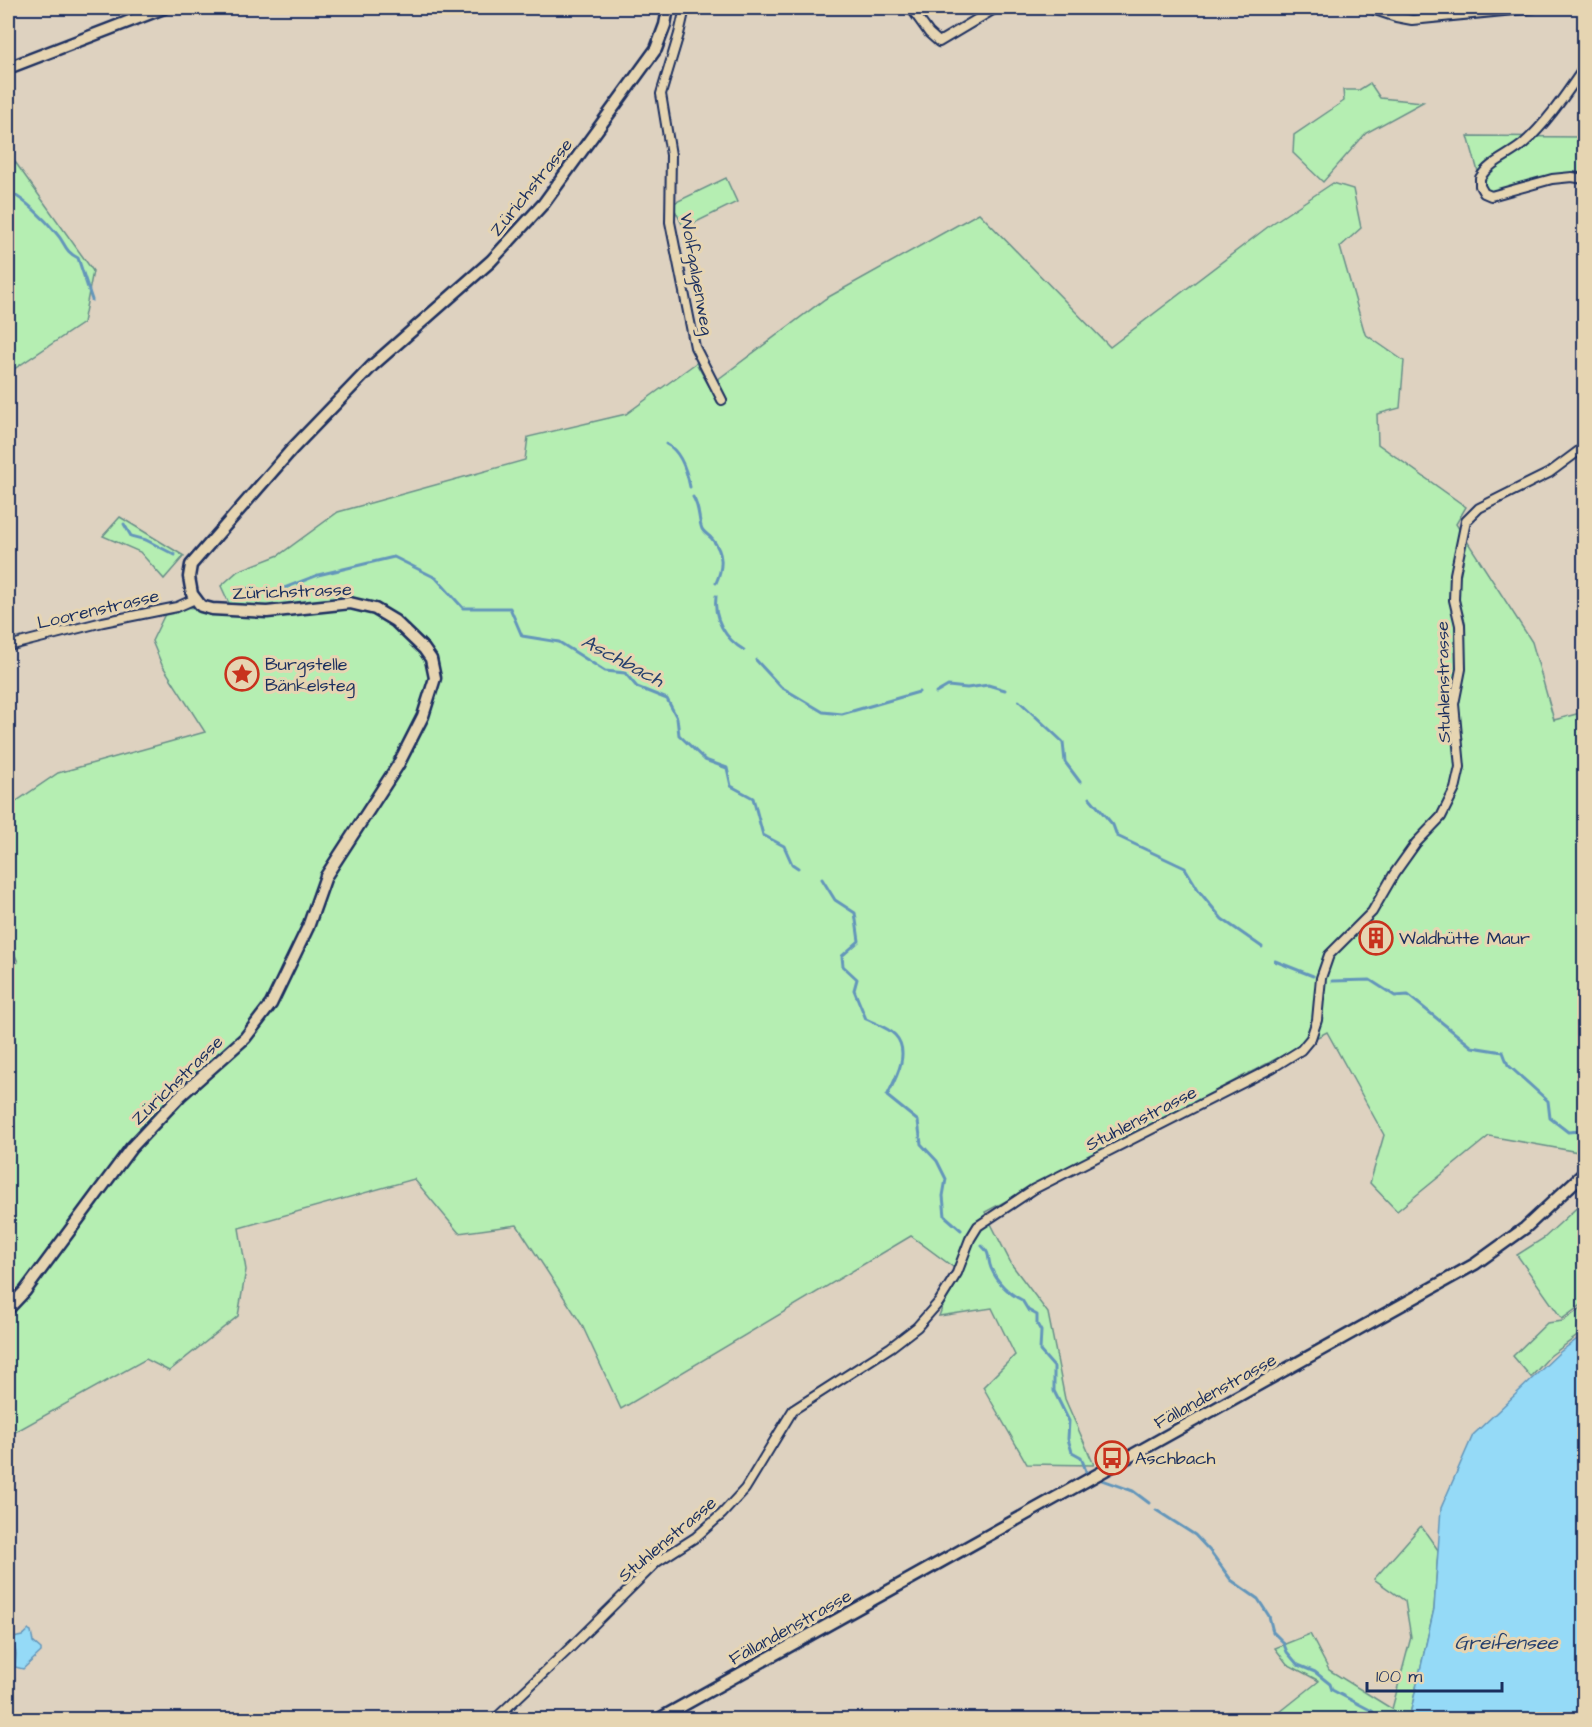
<svg xmlns="http://www.w3.org/2000/svg" width="1592" height="1727" font-family="'Architects Daughter',sans-serif">
  <style>
    .green { fill: #b5eeb2; stroke: #688e88; stroke-width: 1.5 }
    .water { fill: #95daf7; stroke: #6496ba; stroke-width: 1.5 }
    .lines { fill: none; stroke-linecap: round; stroke-linejoin: round }
    .stream { stroke: #6496ba; stroke-width: 3 }
    .street-casing { stroke: #1b2f5e; stroke-width: 12 }
    .secondary-casing { stroke: #1b2f5e; stroke-width: 15 }
    .street { stroke: #e6d5b2; stroke-width: 8 }
    .secondary { stroke: #e6d5b2; stroke-width: 10 }
    .labels { text-anchor: middle; stroke-width: 6; stroke-linejoin: round; paint-order: stroke }
    .street-label { font-size: 18px; fill: #1b2f5e; stroke: #e6d5b2 }
    .poi-label { font-size: 18px; fill: #1b2f5e; stroke: #e6d5b2; text-anchor: start }
    .water-label { font-size: 20px; font-style: italic; fill: #27406d; stroke: #e6d5b2 }
  </style>
  <rect width="100%" height="100%" fill="#ded2c0"/>
  <filter id="ink" filterUnits="userSpaceOnUse"><feTurbulence type="fractalNoise" baseFrequency=".0167" numOctaves="2"/><feDisplacementMap in="SourceGraphic" scale="12" xChannelSelector="R" yChannelSelector="G"/><feConvolveMatrix kernelMatrix="1 2 1 2 8 2 1 2 1" color-interpolation-filters="sRGB"/></filter>
  <g filter="url(#ink)">
    <g class="green">
      <polygon points="1370,83 1380,98 1423,102 1366,133 1323,182 1293,153 1294,135 1344,101 1343,90 1359,90"/>
      <polygon points="1468,136 1584,137 1584,179 1572,177 1497,195 1484,193"/>
      <polygon points="8,152 93,271 83,323 8,373"/>
      <polygon points="726,178 737,202 684,228 672,204"/>
      <polygon points="1333,183 1353,189 1361,228 1340,247 1365,334 1404,361 1400,408 1377,414 1378,444 1466,507 1456,524 1532,642 1554,720 1584,712 1584,1153 1489,1136 1397,1211 1370,1183 1384,1135 1327,1032 985,1212 1012,1265 1048,1313 1065,1399 1094,1465 1027,1464 983,1387 1015,1355 992,1308 939,1316 957,1270 911,1236 621,1409 582,1325 517,1225 459,1233 414,1179 239,1228 246,1270 238,1316 169,1371 146,1359 8,1436 8,968 18,962 8,940 8,807 58,773 205,732 162,665 152,641 165,614 185,607 233,612 221,586 238,571 279,555 338,512 525,460 528,437 626,414 696,363 709,386 825,299 979,213 1110,347 1273,223"/>
      <polygon points="120,517 184,556 164,579 140,552 103,536"/>
      <polygon points="1584,1201 1584,1303 1562,1319 1517,1255 1544,1238"/>
      <polygon points="1584,1306 1584,1331 1550,1356 1531,1377 1513,1356 1547,1323 1563,1321"/>
      <polygon points="1421,1526 1438,1550 1434,1609 1409,1719 1270,1720 1319,1681 1287,1664 1275,1648 1310,1634 1329,1670 1392,1709 1411,1637 1405,1601 1374,1579"/>
    </g>
    <g class="water">
      <polygon points="1584,1334 1584,1719 1409,1719 1434,1609 1441,1508 1473,1435 1560,1352"/>
      <polygon points="29,1630 31,1631 33,1642 41,1649 41,1652 23,1669 15,1667 16,1654 13,1638 22,1636"/>
    </g>
    <g class="lines">
      <g class="stream">
        <path d="M 8,191 C 25,200 44,218 57,234 C 66,244 64,251 78,258 L 92,300"/>
        <path d="M 666,444 C 681,451 687,472 690,487"/>
        <path d="M 693,497 C 700,508 698,519 702,529 C 704,533 710,536 712,539 C 724,553 723,567 716,583"/>
        <polyline points="124,524 131,536 146,540 175,555"/>
        <polyline points="237,588 256,589 269,594 318,575 394,557 436,578 463,608 510,608 522,636 559,642 605,671 625,673 637,687 667,699 677,718 679,735 705,760 727,768 731,786 753,798 763,835 784,846 792,864 798,868"/>
        <path d="M 716,596 C 713,618 725,639 744,650"/>
        <polyline points="756,660 781,687 823,712 842,714 919,692"/>
        <polyline points="936,693 948,686 967,688 988,685 1005,690"/>
        <polyline points="1019,701 1063,742 1065,762 1080,782"/>
        <polyline points="1090,798 1113,825 1117,836 1185,868 1199,891 1222,919 1262,947"/>
        <path d="M 822,879 L 835,900 L 855,913 L 859,941 L 842,956 L 843,966 L 857,979 L 854,990 L 866,1019 C 874,1023 889,1028 895,1035 C 911,1052 896,1078 887,1096 L 918,1121 L 921,1144 L 937,1161 L 946,1179 L 943,1196 L 945,1216 L 961,1230"/>
        <polyline points="1275,961 1313,976"/>
        <polyline points="1332,981 1370,980 1395,996 1408,995 1472,1047 1503,1052 1508,1065 1548,1101 1550,1118 1568,1132 1580,1131 1584,1134"/>
        <path d="M 982,1246 C 991,1254 987,1258 991,1268 C 997,1282 1009,1294 1022,1300 L 1028,1310 L 1037,1315 L 1037,1324 L 1041,1331 L 1040,1351 L 1054,1367 L 1054,1391 L 1069,1421 L 1068,1439 L 1072,1452 L 1081,1457 L 1087,1474"/>
        <polyline points="1102,1480 1133,1491 1149,1503"/>
        <polyline points="1156,1510 1195,1535 1210,1551 1231,1580 1258,1599 1269,1616 1273,1632 1283,1642 1287,1652 1298,1665 1315,1672 1330,1684 1332,1690 1372,1711 1379,1720"/>
      </g>
      <defs>
        <g id="street">
          <polyline points="685,8 679,34 661,94 671,155 670,222 695,347 722,400"/>
          <polyline points="911,8 929,33 939,42 996,8"/>
          <polyline points="1369,8 1396,17 1412,20 1534,8"/>
          <path d="M 1584,68 C 1566,94 1547,123 1523,144 C 1509,156 1489,162 1480,178 L 1480,186 L 1484,193 L 1491,196 L 1552,179 L 1572,177 L 1584,179"/>
          <polyline points="8,646 103,622 177,607 195,599"/>
          <polyline points="494,1720 571,1647 657,1562 696,1537 722,1514 745,1489 793,1410 891,1347 917,1327 939,1302 957,1273 970,1239 978,1226 1034,1189 1272,1068 1301,1050 1311,1038 1317,1020 1321,978 1329,955 1372,912 1394,874 1416,843 1441,817 1455,789 1460,767 1454,704 1461,669 1460,625 1454,600 1455,574 1466,521 1479,508 1549,473 1584,447"/>
        </g>
        <g id="secondary">
          <polyline points="8,68 164,8"/>
          <polyline points="8,1309 25,1291 131,1148 180,1096 245,1038 271,1004 308,927 326,876 398,765 423,716 435,678 431,659 424,649 395,621 375,609 350,603 267,612 212,609 201,606 192,594 189,577 191,565 293,448 373,365 491,261 544,203 656,49 665,25 668,8"/>
          <polyline points="657,1720 1475,1264 1525,1228 1584,1173"/>
        </g>
      </defs>
      <use href="#street" class="street-casing"/>
      <use href="#secondary" class="secondary-casing"/>
      <use href="#street" class="street"/>
      <use href="#secondary" class="secondary"/>
    </g>
  </g>
  <defs>
    <symbol id="sight-ring" viewBox="-11 -11 22 22"><circle r="9.5" fill="#e6d5b2" stroke="#c8321e" stroke-width="1.5"/><path d="M0-6L1.8-2.2L6-1.7L2.9 1.2L3.7 5.4L0 3.3L-3.7 5.4L-2.9 1.2L-6-1.7L-1.8-2.2Z" fill="#c8321e"/></symbol>
    <symbol id="building-ring" viewBox="-11 -11 22 22"><circle r="9.5" fill="#e6d5b2" stroke="#c8321e" stroke-width="1.5"/><path d="M-4-6H4V6H1V3H-1V6H-4ZM-2.5-4.3h1.7v1.8h-1.7ZM.8-4.3h1.7v1.8H.8ZM-2.5-1h1.7V.8h-1.7ZM.8-1h1.7V.8H.8Z" fill="#c8321e"/></symbol>
    <symbol id="bus-ring" viewBox="-11 -11 22 22"><circle r="9.5" fill="#e6d5b2" stroke="#c8321e" stroke-width="1.5"/><path d="M-5-6H5V4H4V6H2V4H-2V6H-4V4H-5ZM-3.5-4V0h7V-4ZM-3.5 1.2v1.5H-2V1.2ZM2 1.2v1.5H3.5V1.2Z" fill="#c8321e"/></symbol>
  </defs>
  <g fill-rule="evenodd">
    <use href="#sight-ring" x="223" y="655" width="38" height="38"/>
    <use href="#building-ring" x="1357" y="919" width="38" height="38"/>
    <use href="#bus-ring" x="1093" y="1439" width="38" height="38"/>
  </g>
  <g class="labels">
    <g class="street-label">
      <text transform="translate(531 187) rotate(-51)" y="6">Zürichstrasse</text>
      <text transform="translate(697 274) rotate(80)" y="6">Wolfgalgenweg</text>
      <text transform="translate(292 591) rotate(-2)" y="6">Zürichstrasse</text>
      <text transform="translate(98 609) rotate(-13)" y="6">Loorenstrasse</text>
      <text transform="translate(1443 682) rotate(-91)" y="6">Stuhlenstrasse</text>
      <text transform="translate(177 1080) rotate(-44)" y="6">Zürichstrasse</text>
      <text transform="translate(1141 1118) rotate(-27)" y="6">Stuhlenstrasse</text>
      <text transform="translate(1215 1391) rotate(-29)" y="6">Fällandenstrasse</text>
      <text transform="translate(667 1539) rotate(-40)" y="6">Stuhlenstrasse</text>
      <text transform="translate(790 1627) rotate(-29)" y="6">Fällandenstrasse</text>
    </g>
    <g class="poi-label">
      <text x="265" y="670">Burgstelle<tspan x="265" dy="21">Bänkelsteg</tspan></text>
      <text x="1399" y="944">Waldhütte Maur</text>
      <text x="1135" y="1464">Aschbach</text>
    </g>
    <g class="water-label">
      <text transform="translate(623 660) rotate(28)" y="7">Aschbach</text>
      <text x="1506" y="1649">Greifensee</text>
    </g>
  </g>
  <rect width="1592" height="1727" fill="none" stroke="#e6d5b2" stroke-width="30"/>
  <rect x="15" y="15" width="1562" height="1697" fill="none" stroke="#1b2f5e" stroke-width="2" filter="url(#ink)"/>
  <path d="M1367 1682v9h135v-9" fill="none" stroke="#1b2f5e" stroke-width="3"/>
  <text x="1376" y="1682" font-size="18" fill="#1b2f5e" stroke="#e6d5b2" stroke-width="4.5" paint-order="stroke">100 m</text>
</svg>
